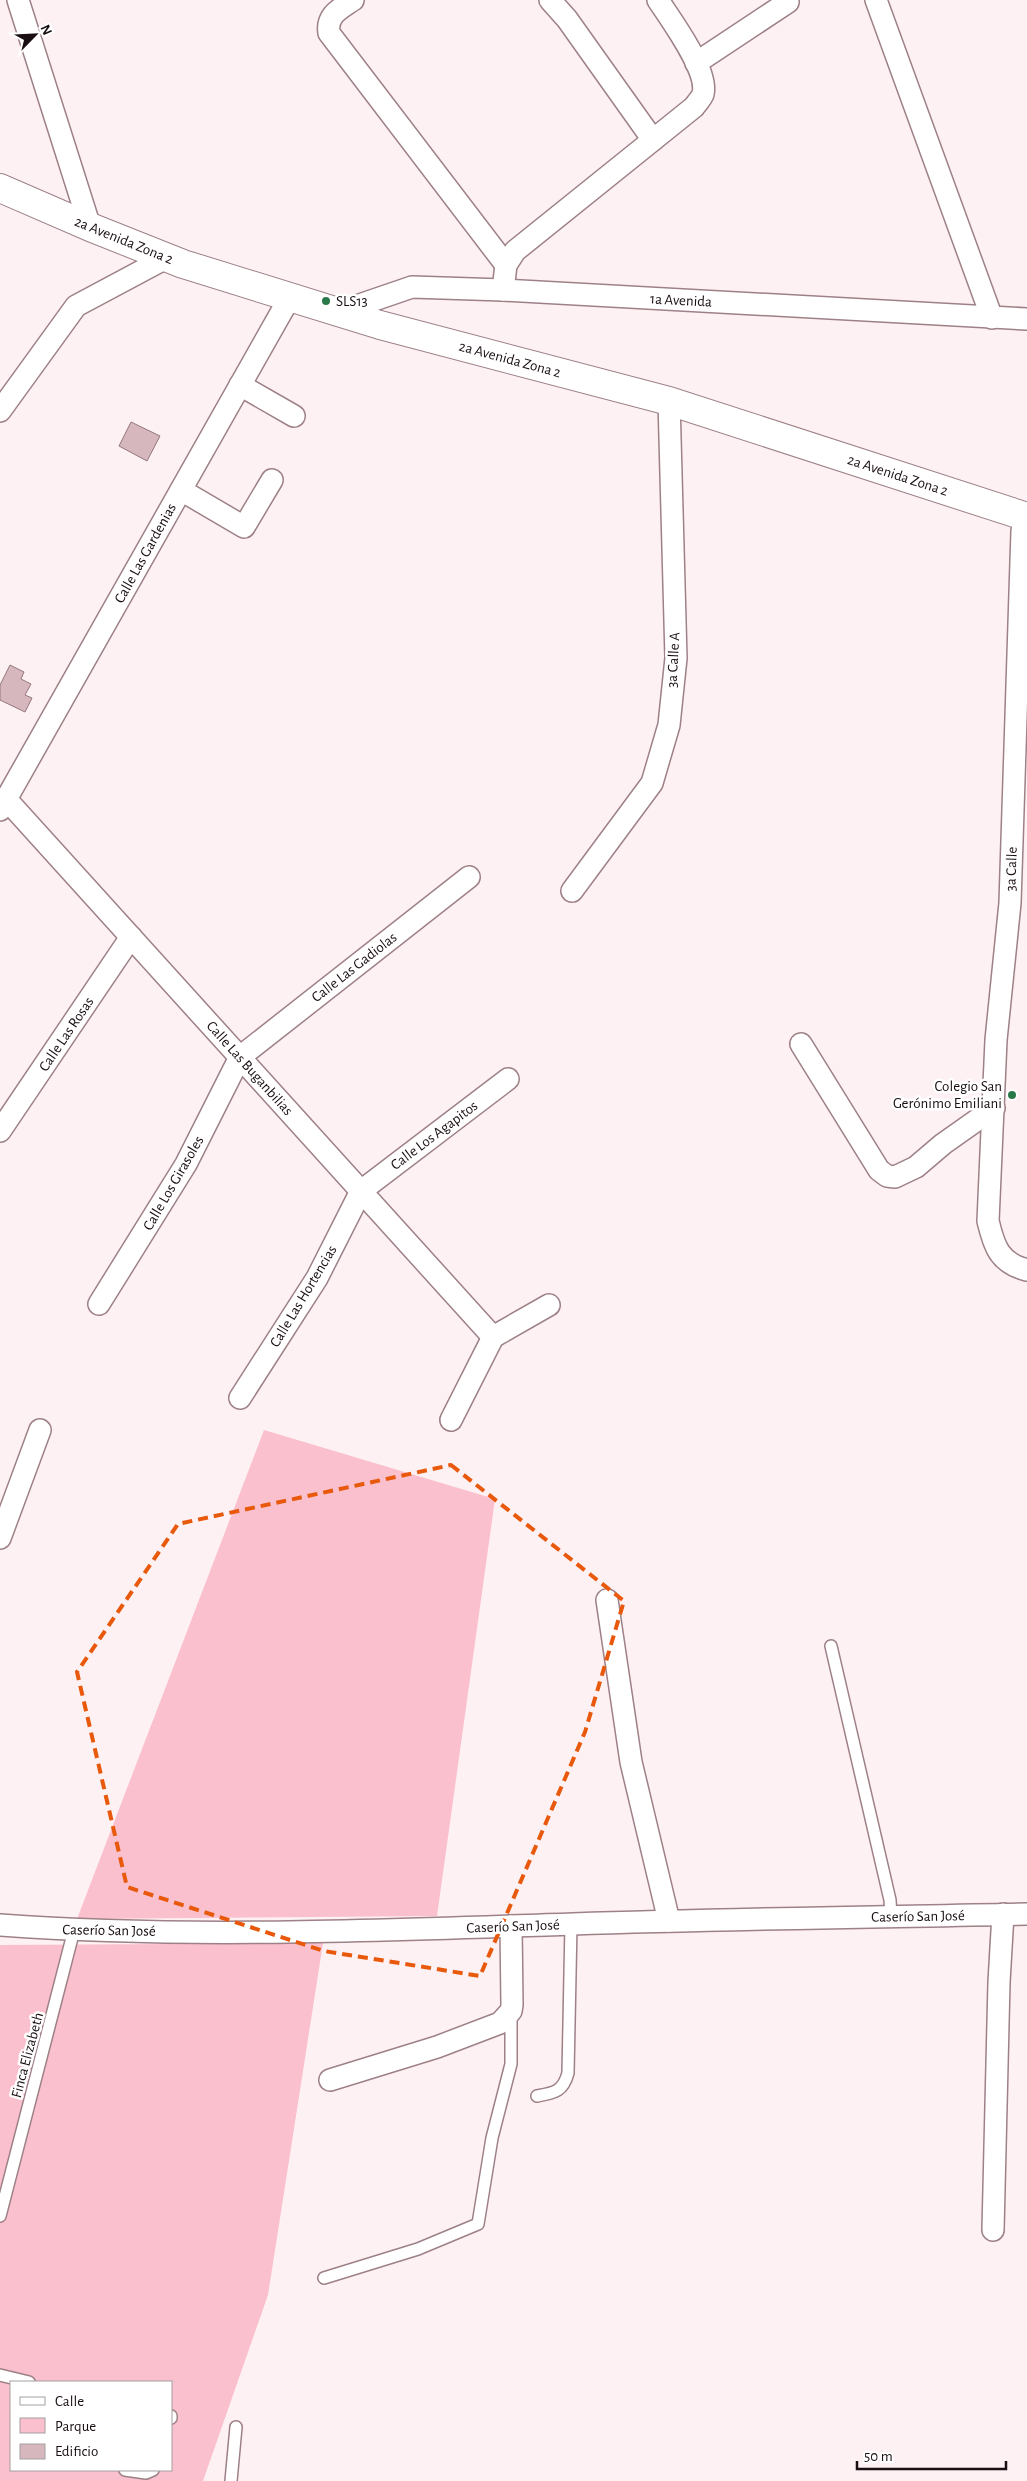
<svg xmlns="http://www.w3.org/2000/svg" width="1027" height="2481" font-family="'Alegreya Sans',sans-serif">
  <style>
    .green { fill: #fac0cd; fill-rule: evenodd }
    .building { fill: #d5b7bd; stroke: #93777d }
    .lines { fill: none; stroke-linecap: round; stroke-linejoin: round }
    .lane-casing { stroke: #9d8187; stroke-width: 14 }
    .street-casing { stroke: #9d8187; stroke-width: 24 }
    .secondary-casing { stroke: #9d8187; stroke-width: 30 }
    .lane { stroke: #fff; stroke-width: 11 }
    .street { stroke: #fff; stroke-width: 21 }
    .secondary { stroke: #fff; stroke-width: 28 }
    .marked { fill: none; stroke: #e8590c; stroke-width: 4; stroke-dasharray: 10 6; stroke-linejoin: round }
    .poi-dot { fill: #2a7949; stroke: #fff; stroke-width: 2 }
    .labels { text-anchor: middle; stroke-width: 5; stroke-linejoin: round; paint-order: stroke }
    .street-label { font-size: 15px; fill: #190e11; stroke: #fff }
    .poi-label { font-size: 15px; fill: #190e11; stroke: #fff; text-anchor: start }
  </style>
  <rect width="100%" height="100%" fill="#fef1f4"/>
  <g class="green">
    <polygon points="264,1430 495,1499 437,1916 77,1919"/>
    <path d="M 323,1943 L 268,2295 L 203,2481 L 0,2481 L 0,1945 ZM 11,2382 L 171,2382 L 171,2470 L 11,2470 Z"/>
  </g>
  <g class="building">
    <polygon points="131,422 160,436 147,461 119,446"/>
    <polygon points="10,665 24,672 21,679 31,684 25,695 32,698 25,712 0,700 0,685"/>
  </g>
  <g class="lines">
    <defs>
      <g id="lane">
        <polyline points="831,1646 890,1900 891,1916"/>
        <path d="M 537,2096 C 554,2093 563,2092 568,2073 L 571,1924"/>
        <polyline points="0,2216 74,1930"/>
        <polyline points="324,2278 418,2249 478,2224 492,2138 511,2064 511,2012"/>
        <polyline points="0,2375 29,2382"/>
        <polyline points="171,2416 171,2418"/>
        <polyline points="125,2470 146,2473 153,2470"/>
        <polyline points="231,2481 236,2427"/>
      </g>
      <g id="street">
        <polyline points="18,0 90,227"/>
        <path d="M 353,0 C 340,9 326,15 329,33 L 506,265"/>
        <polyline points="550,0 567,19 653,140"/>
        <polyline points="876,0 992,318"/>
        <polyline points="696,63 788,2"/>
        <path d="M 503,290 L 506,265 L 515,251 L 694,107 C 696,104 701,99 703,94 C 709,71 671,20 658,0"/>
        <polyline points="339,312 412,287 503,290 1027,319"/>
        <polyline points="240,385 294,416"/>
        <polyline points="0,411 76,306 166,258"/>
        <polyline points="181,490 244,527 272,480"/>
        <path d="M 1026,516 L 1022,531 L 1010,903 L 996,1040 L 988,1221 C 994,1246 999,1263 1027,1270"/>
        <polyline points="6,799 493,1337"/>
        <polyline points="0,810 290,297"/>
        <polyline points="572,891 652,783 669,725 676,658 669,401"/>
        <polyline points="801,1044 879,1170 887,1176 895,1177 916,1167 943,1144 994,1108"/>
        <polyline points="0,1131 131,937"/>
        <polyline points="99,1304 186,1164 240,1057 469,877"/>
        <polyline points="493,1337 549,1305"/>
        <polyline points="240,1398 317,1278 361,1191 508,1079"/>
        <polyline points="451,1420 493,1337"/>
        <polyline points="0,1538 40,1430"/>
        <polyline points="607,1600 631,1762 669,1921"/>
        <path d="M 0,1925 C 191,1939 382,1930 573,1924 C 724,1919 876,1917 1027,1914"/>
        <polyline points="330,2080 437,2047 500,2023 511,2011 512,2005 511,1926"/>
        <polyline points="993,2230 999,1982 1003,1914"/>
      </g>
      <polyline id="secondary" points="0,188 90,227 183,264 380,325 669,401 1027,517"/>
    </defs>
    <use href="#lane" class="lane-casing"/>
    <use href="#street" class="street-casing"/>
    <use href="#secondary" class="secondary-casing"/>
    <use href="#lane" class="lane"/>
    <use href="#street" class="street"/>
    <use href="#secondary" class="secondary"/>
  </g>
  <path class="marked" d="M 451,1465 L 624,1601 L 585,1732 L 480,1976 L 324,1951 L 127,1887 L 77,1672 L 178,1524 Z"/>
  <g class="poi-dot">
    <circle cx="326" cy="301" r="5"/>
    <circle cx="1012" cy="1095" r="5"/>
  </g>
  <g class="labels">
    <g class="street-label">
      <text transform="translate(124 240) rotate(22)" y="5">2a Avenida Zona 2</text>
      <text transform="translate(681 300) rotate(3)" y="5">1a Avenida</text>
      <text transform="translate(510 359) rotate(15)" y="5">2a Avenida Zona 2</text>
      <text transform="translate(898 475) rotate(18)" y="5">2a Avenida Zona 2</text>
      <text transform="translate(145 553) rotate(-61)" y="5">Calle Las Gardenias</text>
      <text transform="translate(673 660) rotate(-87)" y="5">3a Calle A</text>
      <text transform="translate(1011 869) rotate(-88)" y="5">3a Calle</text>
      <text transform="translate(354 967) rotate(-38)" y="5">Calle Las Gadiolas</text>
      <text transform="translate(66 1034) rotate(-56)" y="5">Calle Las Rosas</text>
      <text transform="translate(250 1068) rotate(48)" y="5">Calle Las Buganbilias</text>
      <text transform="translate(434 1135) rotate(-37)" y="5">Calle Los Agapitos</text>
      <text transform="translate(173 1183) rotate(-60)" y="5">Calle Los Girasoles</text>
      <text transform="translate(303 1296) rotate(-59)" y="5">Calle Las Hortencias</text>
      <text transform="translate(918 1916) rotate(-1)" y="5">Caserío San José</text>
      <text transform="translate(513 1926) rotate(-2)" y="5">Caserío San José</text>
      <text transform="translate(109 1930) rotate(1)" y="5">Caserío San José</text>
      <text transform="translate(27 2055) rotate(-75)" y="5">Finca Elizabeth</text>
    </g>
    <g class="poi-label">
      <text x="336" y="306">SLS13</text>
      <text x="1002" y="1091" text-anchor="end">Colegio San<tspan x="1002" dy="17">Gerónimo Emiliani</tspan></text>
    </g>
  </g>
  <rect x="10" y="2381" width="162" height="90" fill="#ffffff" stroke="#a39fa0"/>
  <rect x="20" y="2397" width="25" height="8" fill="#ffffff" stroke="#a39fa0"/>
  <text x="55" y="2406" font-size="15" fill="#190e11">Calle</text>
  <rect x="20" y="2418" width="25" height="15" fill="#fac0cd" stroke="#a39fa0"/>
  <text x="55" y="2431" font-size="15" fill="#190e11">Parque</text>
  <rect x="20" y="2444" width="25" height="15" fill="#d5b7bd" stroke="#a39fa0"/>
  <text x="55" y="2456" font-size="15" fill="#190e11">Edificio</text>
  <g transform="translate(35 35) rotate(66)" stroke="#ffffff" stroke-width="4" paint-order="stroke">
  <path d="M0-4L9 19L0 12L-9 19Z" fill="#190e11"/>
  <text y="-8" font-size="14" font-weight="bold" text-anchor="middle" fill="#190e11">N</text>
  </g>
  <path d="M857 2461v8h149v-8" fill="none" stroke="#190e11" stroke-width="2.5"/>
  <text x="864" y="2461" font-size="15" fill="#190e11" stroke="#ffffff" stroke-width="4" paint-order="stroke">50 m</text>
</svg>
